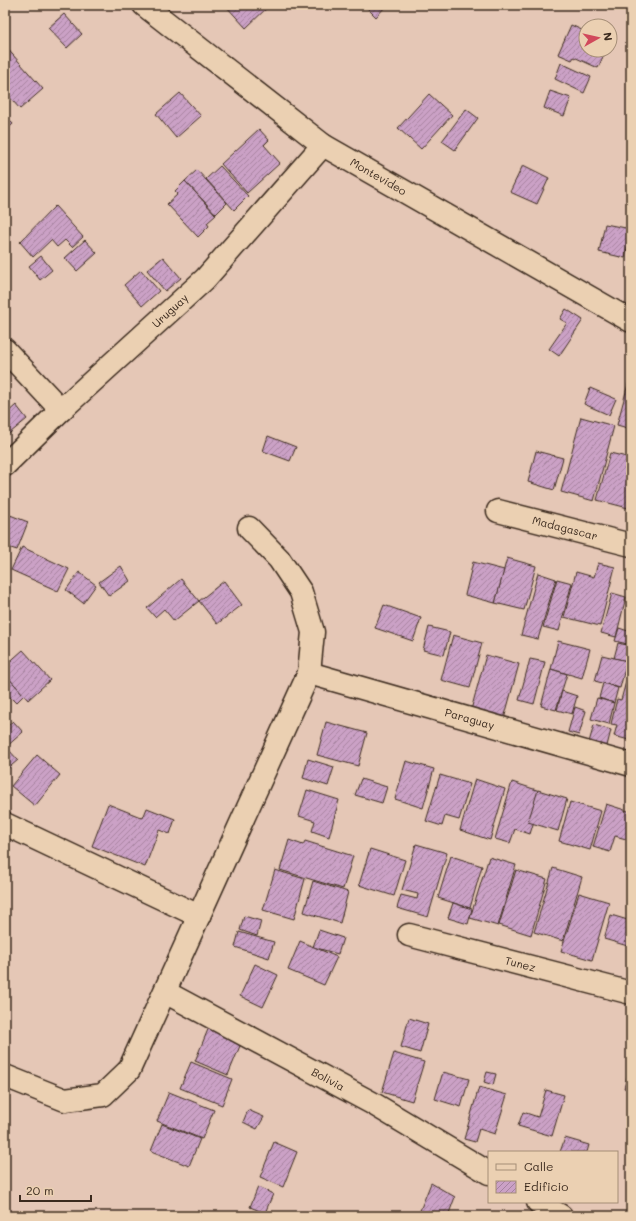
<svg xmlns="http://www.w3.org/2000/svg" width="636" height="1221" font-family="Mali,sans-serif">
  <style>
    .building { fill: url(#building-hatch); stroke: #3b2a1e }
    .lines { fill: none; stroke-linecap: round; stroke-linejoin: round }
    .street-casing { stroke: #3b2a1e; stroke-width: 25 }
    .street { stroke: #ebd0b2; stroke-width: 22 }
    .labels { text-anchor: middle; stroke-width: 3; stroke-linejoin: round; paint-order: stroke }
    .street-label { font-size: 11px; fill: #3b2a1e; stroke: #ebd0b2 }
  </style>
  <defs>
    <pattern id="building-hatch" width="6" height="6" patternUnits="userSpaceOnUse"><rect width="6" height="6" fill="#cba1c6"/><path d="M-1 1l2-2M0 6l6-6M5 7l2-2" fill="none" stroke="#a683a0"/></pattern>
  </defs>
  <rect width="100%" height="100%" fill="#e5c7b6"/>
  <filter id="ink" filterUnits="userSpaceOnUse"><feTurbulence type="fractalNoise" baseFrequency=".025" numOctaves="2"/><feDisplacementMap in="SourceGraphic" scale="8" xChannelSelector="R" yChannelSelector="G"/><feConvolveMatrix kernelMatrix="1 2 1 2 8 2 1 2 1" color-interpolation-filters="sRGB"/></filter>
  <g filter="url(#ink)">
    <g class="building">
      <polygon points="225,5 270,5 246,28"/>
      <polygon points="364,5 385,5 386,6 376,17"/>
      <polygon points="64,14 82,34 67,48 48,28"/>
      <polygon points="571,25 586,32 586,50 606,50 598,68 574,57 572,60 558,54"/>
      <polygon points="5,46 43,89 20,109 5,92"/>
      <polygon points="561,63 591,77 584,93 555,79"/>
      <polygon points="550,91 571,98 564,116 544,108"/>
      <polygon points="180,93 201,116 176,138 156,114"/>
      <polygon points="429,94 452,115 421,149 398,128"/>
      <polygon points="466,109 478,118 455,150 442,141"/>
      <polygon points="5,115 13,124 5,131"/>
      <polygon points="259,129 269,140 264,145 280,163 247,193 221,164"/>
      <polygon points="523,165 549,178 537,204 510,192"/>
      <polygon points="220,166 248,196 234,210 206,179"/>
      <polygon points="197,170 227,203 216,214 185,181"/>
      <polygon points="185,181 216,215 207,223 209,226 198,237 167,204 178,194 175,191"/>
      <polygon points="55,206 83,237 72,247 65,240 57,247 51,240 33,257 20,242"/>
      <polygon points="605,224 631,229 625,258 599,252"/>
      <polygon points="85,240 97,253 77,271 65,258"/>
      <polygon points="41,256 52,270 40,280 29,266"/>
      <polygon points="163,257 181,278 165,291 147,270"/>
      <polygon points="141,270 159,291 142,306 124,285"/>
      <polygon points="566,309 583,320 559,356 549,349 567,323 560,319"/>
      <polygon points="631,373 631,429 617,425"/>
      <polygon points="590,388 616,399 609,415 584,404"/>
      <polygon points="16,405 27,419 5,437 5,415"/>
      <polygon points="581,417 614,426 594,501 561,492"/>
      <polygon points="268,436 296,447 290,461 263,451"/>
      <polygon points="536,451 563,458 554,490 528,482"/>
      <polygon points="610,453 631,458 631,496 628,508 597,500"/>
      <polygon points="5,513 28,522 17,550 5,546"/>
      <polygon points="22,547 69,569 58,591 11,570"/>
      <polygon points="507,558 536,566 524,610 495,603"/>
      <polygon points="473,562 504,570 495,603 465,595"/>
      <polygon points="598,563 615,567 600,626 564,617 576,572 594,577"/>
      <polygon points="121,566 130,581 109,596 99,582"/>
      <polygon points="79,572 96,585 83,603 66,590"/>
      <polygon points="538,573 556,579 538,639 521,635"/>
      <polygon points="181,579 199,601 174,621 164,609 155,617 147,608"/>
      <polygon points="557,579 572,583 559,631 543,627"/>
      <polygon points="224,581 242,605 217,624 199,601"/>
      <polygon points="612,593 626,597 616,637 601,633"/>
      <polygon points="384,605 421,618 413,641 375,628"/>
      <polygon points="429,627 450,632 444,655 423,650"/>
      <polygon points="619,628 631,632 631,645 615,641"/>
      <polygon points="453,635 482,643 470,688 441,680"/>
      <polygon points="558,641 590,649 582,678 551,669"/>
      <polygon points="618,643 631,646 627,661 614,658"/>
      <polygon points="23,650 50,680 28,700 5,674 5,666"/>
      <polygon points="486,655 519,664 504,719 471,710"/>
      <polygon points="602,655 627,661 620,688 595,681"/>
      <polygon points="530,659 545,662 534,704 519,700"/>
      <polygon points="551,669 567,674 556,710 541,706"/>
      <polygon points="5,674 24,695 16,703 5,692"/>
      <polygon points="627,678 631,679 631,735 629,740 614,736 617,725 611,724 617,699 621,700"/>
      <polygon points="603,683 618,688 614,703 599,698"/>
      <polygon points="562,691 577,696 572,714 557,710"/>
      <polygon points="597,698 614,703 609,724 591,719"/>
      <polygon points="575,707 586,711 579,735 568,732"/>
      <polygon points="13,721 23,732 5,748 5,728"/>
      <polygon points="326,722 367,733 358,766 317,755"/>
      <polygon points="594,725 611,730 605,754 587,749"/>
      <polygon points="8,749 18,760 5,771 5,752"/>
      <polygon points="37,755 60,775 35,806 11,786"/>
      <polygon points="308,759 334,767 328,786 303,778"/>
      <polygon points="406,761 434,769 423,808 395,799"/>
      <polygon points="440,775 470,784 459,820 445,816 442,826 426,821"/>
      <polygon points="361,779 387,787 382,803 355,795"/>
      <polygon points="475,779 505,789 490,840 460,830"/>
      <polygon points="512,782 543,792 530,834 515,829 510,843 495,839"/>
      <polygon points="307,790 339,800 329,837 312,831 315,821 299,816"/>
      <polygon points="538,790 567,799 558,831 528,822"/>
      <polygon points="570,802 601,811 590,850 559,841"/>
      <polygon points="108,804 143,818 147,808 175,819 170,834 159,830 145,867 92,846"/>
      <polygon points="606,804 631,812 630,840 615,836 610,852 593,847"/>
      <polygon points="289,840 303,845 305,841 353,856 343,889 280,870"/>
      <polygon points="416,844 447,853 428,917 397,908 401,895 417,899 418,894 402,890"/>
      <polygon points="370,849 405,860 394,896 359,885"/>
      <polygon points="451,856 482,866 470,908 438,898"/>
      <polygon points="489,857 516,865 498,926 470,918"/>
      <polygon points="553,868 582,877 563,941 534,932"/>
      <polygon points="275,870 305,879 294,919 263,910"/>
      <polygon points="516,870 547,879 531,935 499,925"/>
      <polygon points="313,881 348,892 340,923 304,912"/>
      <polygon points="579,893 609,902 592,960 561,951"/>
      <polygon points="453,903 472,909 468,924 448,918"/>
      <polygon points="611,915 631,921 631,947 604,939"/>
      <polygon points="244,916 261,921 257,936 240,930"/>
      <polygon points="319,930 343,938 338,954 313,947"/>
      <polygon points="239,932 274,942 269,958 235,947"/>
      <polygon points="300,941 337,957 324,985 288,970"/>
      <polygon points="255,964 278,975 263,1007 240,996"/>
      <polygon points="409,1018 428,1024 420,1053 401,1047"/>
      <polygon points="209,1027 242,1041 228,1075 195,1061"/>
      <polygon points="394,1053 424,1062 412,1101 382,1092"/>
      <polygon points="191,1062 232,1079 222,1105 180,1088"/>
      <polygon points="631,1064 631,1090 624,1088"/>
      <polygon points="443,1072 469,1079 461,1107 435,1099"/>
      <polygon points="487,1072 496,1074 493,1085 484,1082"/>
      <polygon points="479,1087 507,1095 495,1134 479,1129 475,1142 464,1139"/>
      <polygon points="546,1090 564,1095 552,1136 518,1126 523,1112 538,1117"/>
      <polygon points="169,1092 214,1110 202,1139 157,1121"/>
      <polygon points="248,1110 264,1117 257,1129 243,1122"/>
      <polygon points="162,1124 200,1139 189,1166 151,1151"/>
      <polygon points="565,1138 589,1145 587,1152 560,1152"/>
      <polygon points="274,1142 297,1152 283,1187 260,1177"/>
      <polygon points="431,1183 455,1197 448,1216 424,1216 419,1213"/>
      <polygon points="258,1187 273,1194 265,1213 250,1207"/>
    </g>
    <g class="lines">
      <defs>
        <g id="street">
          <path id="s1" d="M 144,5 L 323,145 L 631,321"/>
          <polyline points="5,350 61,410"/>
          <path id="s2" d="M 5,465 L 61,410 L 205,279 L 323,145"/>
          <path id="s3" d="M 498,511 L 631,545"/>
          <path id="s4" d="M 309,673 L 631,765"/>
          <polyline points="5,824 199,916"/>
          <path id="s5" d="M 409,935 L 631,993"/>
          <path id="s6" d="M 165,992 L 372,1103 L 489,1173"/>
          <polyline points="5,1076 65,1100 103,1095 129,1070 309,673 313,632 301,592 279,559 249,528"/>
          <polyline points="538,1202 561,1216"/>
        </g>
      </defs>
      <use href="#street" class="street-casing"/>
      <use href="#street" class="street"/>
    </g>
  </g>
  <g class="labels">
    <g class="street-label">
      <text dy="4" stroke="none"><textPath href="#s1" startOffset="291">Montevideo</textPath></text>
      <text dy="4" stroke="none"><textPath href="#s2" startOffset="226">Uruguay</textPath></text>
      <text dy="4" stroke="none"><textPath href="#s3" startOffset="69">Madagascar</textPath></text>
      <text dy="4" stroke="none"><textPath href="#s4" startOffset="167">Paraguay</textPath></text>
      <text dy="4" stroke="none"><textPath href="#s5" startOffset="115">Tunez</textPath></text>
      <text dy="4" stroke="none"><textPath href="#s6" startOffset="185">Bolivia</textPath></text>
    </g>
  </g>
  <rect width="636" height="1221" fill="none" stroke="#ebd0b2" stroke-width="20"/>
  <rect x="10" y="10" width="616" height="1201" fill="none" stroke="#3b2a1e" stroke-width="1.5" filter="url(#ink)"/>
  <rect x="488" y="1151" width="130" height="52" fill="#ebd0b2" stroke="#a58e77"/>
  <rect x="496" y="1164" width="20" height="6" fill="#ebd0b2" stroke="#a58e77"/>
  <text x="524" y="1171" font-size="12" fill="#3b2a1e">Calle</text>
  <rect x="496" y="1181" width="20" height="12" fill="url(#building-hatch)" stroke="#a58e77"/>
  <text x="524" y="1191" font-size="12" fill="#3b2a1e">Edificio</text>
  <g transform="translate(598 38) rotate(82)"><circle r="19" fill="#ebd0b2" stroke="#a58e77"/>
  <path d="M0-3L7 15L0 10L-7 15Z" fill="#d1495b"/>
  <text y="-6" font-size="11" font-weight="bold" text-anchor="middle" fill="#3b2a1e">N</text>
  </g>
  <path d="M20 1195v6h71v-6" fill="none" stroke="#3b2a1e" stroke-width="2"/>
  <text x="26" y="1195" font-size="12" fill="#3b2a1e" stroke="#ebd0b2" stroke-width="3" paint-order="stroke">20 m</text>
</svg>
